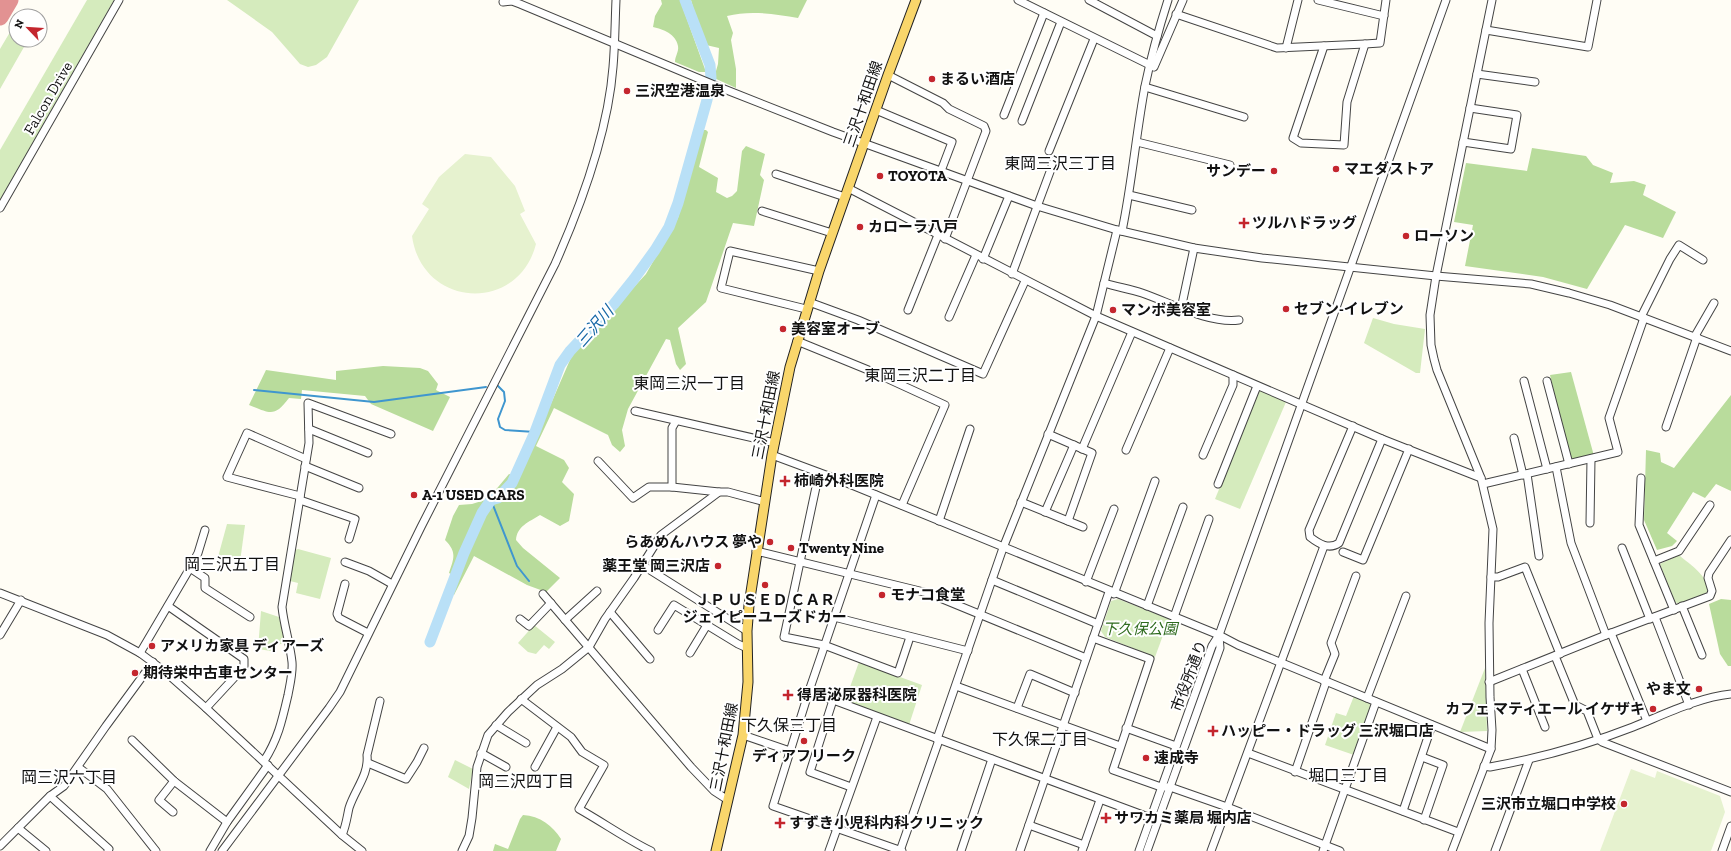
<svg xmlns="http://www.w3.org/2000/svg" width="1731" height="851" font-family="'Zilla Slab','Noto Sans JP',serif">
  <style>
    .green { fill: #d5ebbd }
    .forest { fill: #b9dc9c }
    .pitch { fill: #e6f2cf }
    .lines { fill: none; stroke-linecap: round; stroke-linejoin: round }
    .stream { stroke: #3f96cf; stroke-width: 2 }
    .river { stroke: #b9e0f7; stroke-width: 11 }
    .taxiway { stroke: #e29292; stroke-width: 17 }
    .minor-casing { stroke: #444; stroke-width: 9 }
    .major-casing { stroke: #222; stroke-width: 11 }
    .minor { stroke: #fff; stroke-width: 7 }
    .major { stroke: #f9d66b; stroke-width: 9 }
    .poi-dot { fill: #c4262e; stroke: #fff; stroke-width: 1.5 }
    .labels { text-anchor: middle; stroke-width: 4; stroke-linejoin: round; paint-order: stroke }
    .poi-label { font-size: 15px; font-weight: bold; fill: #111; stroke: #fff; text-anchor: start }
    .street-label { font-size: 15px; fill: #111; stroke: #fff }
    .park-label { font-size: 15px; font-style: italic; fill: #2f6b1f; stroke: #fff }
    .neighbourhood-label { font-size: 16px; fill: #111; stroke: #fff }
    .water-label { font-size: 16px; font-style: italic; fill: #1768a6; stroke: #fff }
  </style>
  <rect width="100%" height="100%" fill="#fffdf5"/>
  <g class="green">
    <polygon points="87,0 114,0 0,200 0,150"/>
    <polygon points="227,0 359,0 327,57 316,65 308,67 300,64 272,32"/>
    <polygon points="16,22 16,40 28,40 0,89 0,49"/>
    <polygon points="1373,318 1394,324 1425,329 1420,373 1416,373 1364,343"/>
    <polygon points="1260,390 1286,402 1240,509 1215,499"/>
    <polygon points="227,524 245,525 240,562 218,557"/>
    <polygon points="298,549 331,558 320,599 296,593 298,583 290,581 295,550"/>
    <path d="M 1679,555 C 1690,565 1713,578 1706,595 L 1679,604 L 1675,602 L 1660,564 Z"/>
    <polygon points="1118,599 1169,619 1155,657 1105,637 1101,631 1111,601"/>
    <polygon points="261,611 279,617 285,643 272,646 271,651 258,649"/>
    <polygon points="534,625 555,642 549,649 544,645 536,654 528,652 518,643"/>
    <polygon points="859,662 922,685 909,725 845,701"/>
    <polygon points="1485,668 1487,731 1460,732"/>
    <polygon points="1354,696 1370,703 1371,706 1354,755 1325,745 1336,713 1346,716"/>
    <polygon points="455,760 473,769 469,789 448,777"/>
  </g>
  <g class="forest">
    <path d="M 661,0 L 680,0 L 706,72 L 699,72 L 675,62 C 675,56 679,52 678,46 C 676,34 663,29 653,27 L 655,16 L 662,4 Z"/>
    <path d="M 691,0 L 807,0 L 798,18 C 775,14 750,10 727,16 L 733,33 L 731,40 L 736,69 L 736,88 L 714,78 L 718,64 L 719,48 L 706,45 L 699,29 Z"/>
    <path d="M 702,130 L 706,130 L 708,132 L 699,167 L 718,178 L 716,192 L 727,198 L 732,196 L 737,191 L 742,151 L 746,146 L 765,154 L 760,175 L 764,180 L 754,226 L 733,223 L 706,302 L 678,328 L 686,364 L 680,370 L 676,364 L 670,340 L 666,339 L 628,409 L 622,430 L 625,446 L 620,452 L 612,445 L 608,435 L 554,408 L 536,446 L 564,460 L 569,468 L 562,482 L 574,494 L 569,521 L 560,526 L 540,515 C 529,522 517,526 516,540 L 523,548 L 560,578 L 546,592 L 527,585 L 474,556 L 454,595 L 450,593 L 457,577 L 449,573 C 454,558 457,552 445,540 L 453,516 L 459,505 L 472,504 L 488,499 L 509,474 L 519,477 L 573,353 L 646,274 L 678,218 Z"/>
    <polygon points="1532,148 1586,156 1593,165 1613,173 1610,183 1634,181 1646,185 1643,195 1676,212 1663,238 1625,225 1587,289 1543,277 1465,266 1473,225 1454,222 1466,163 1527,171"/>
    <path d="M 383,366 L 420,368 L 428,371 L 438,384 L 436,390 L 450,397 L 433,431 L 371,404 L 365,396 L 302,390 L 301,399 L 289,398 C 274,418 270,413 249,405 L 266,370 L 336,380 L 336,371 Z"/>
    <polygon points="1571,372 1594,456 1574,460 1569,456 1550,375"/>
    <polygon points="1731,395 1731,491 1716,484 1705,498 1693,492 1667,533 1677,541 1672,546 1657,550 1644,520 1646,450 1660,453 1661,462 1674,468"/>
    <polygon points="1721,599 1731,600 1731,666 1728,666 1720,654 1709,604"/>
    <path d="M 523,815 C 540,816 553,826 561,839 L 556,851 L 493,851 L 495,844 L 508,849 L 520,819 Z"/>
  </g>
  <g class="pitch">
    <path d="M 465,154 L 491,157 L 515,186 L 525,211 L 520,214 L 536,244 C 518,314 422,308 412,236 L 429,209 L 422,204 L 439,177 Z"/>
    <polygon points="1631,769 1655,778 1657,771 1720,796 1725,812 1711,851 1600,851"/>
  </g>
  <g class="lines">
    <g class="stream">
      <polyline points="497,385 504,392 505,401 498,419 500,427 505,430 535,432"/>
      <polyline points="254,390 374,402 486,387"/>
      <polyline points="491,500 517,566 529,581"/>
    </g>
    <polyline class="river" points="430,642 464,553 482,513 491,500 498,498 512,483 535,432 560,365 570,351 614,304 634,279 655,250 669,227 678,203 707,100 711,78 710,65 685,0"/>
    <polyline class="taxiway" points="0,17 10,0"/>
    <defs>
      <g id="minor">
        <polyline points="1018,0 1154,67 1183,0"/>
        <polyline points="1089,0 1157,36"/>
        <polyline points="1318,0 1384,16"/>
        <polyline points="503,2 512,1 520,4 719,87 833,132 1037,206 1117,230 1194,248 1262,258 1436,276 1531,284 1569,293 1610,305 1731,351"/>
        <polyline points="1176,14 1277,48 1365,44 1380,43 1386,0"/>
        <polyline points="1486,30 1588,47 1597,0"/>
        <polyline points="1324,46 1293,138 1301,143 1344,145 1347,102 1365,44"/>
        <polyline points="1286,48 1298,0"/>
        <polyline points="1477,74 1535,82"/>
        <polyline points="888,75 943,103 949,109 984,126 986,131 945,239"/>
        <polyline points="1145,87 1244,117"/>
        <polyline points="876,110 952,142 941,171"/>
        <polyline points="1004,115 1044,13"/>
        <polyline points="1022,121 1061,22"/>
        <polyline points="1137,142 1230,165"/>
        <polyline points="1463,142 1511,149 1517,115 1470,108"/>
        <polyline points="1049,151 1094,39"/>
        <polyline points="776,174 845,197"/>
        <polyline points="848,188 1096,316 1382,439 1481,478"/>
        <polyline points="1129,195 1192,210"/>
        <polyline points="0,208 119,0"/>
        <polyline points="762,211 832,233"/>
        <path d="M 1122,231 C 1132,183 1136,134 1145,86 C 1151,57 1159,28 1168,0"/>
        <polyline points="983,259 1009,196"/>
        <polyline points="1012,274 1054,161"/>
        <path d="M 1104,283 C 1117,287 1130,289 1142,293 C 1171,303 1209,324 1239,320"/>
        <polyline points="809,302 858,320 983,374 1025,281"/>
        <polyline points="806,309 721,288 730,251 819,271"/>
        <polyline points="1181,309 1194,248"/>
        <polyline points="908,310 938,235"/>
        <polyline points="949,317 976,255"/>
        <polyline points="1641,317 1670,259 1679,245 1703,260"/>
        <polyline points="1695,336 1714,303"/>
        <polyline points="797,341 873,372 945,405 902,505"/>
        <polyline points="1524,381 1547,469"/>
        <polyline points="1547,381 1569,464"/>
        <polyline points="635,411 775,443"/>
        <path d="M 1353,426 L 1309,530 L 1310,537 C 1319,544 1329,550 1339,543 L 1382,439"/>
        <polyline points="1666,427 1697,337"/>
        <polyline points="309,429 368,453"/>
        <polyline points="1048,434 1092,453 1068,521"/>
        <polyline points="1514,438 1523,475"/>
        <polyline points="1082,449 1132,332"/>
        <polyline points="1126,450 1170,348"/>
        <polyline points="772,455 842,481 1219,635 1238,645 1491,749"/>
        <polyline points="1203,455 1233,385 1233,375"/>
        <polyline points="598,461 633,498 649,487 672,487 719,492"/>
        <polyline points="305,466 359,488"/>
        <polyline points="1556,467 1571,543 1606,635"/>
        <polyline points="819,473 784,637 824,645 898,673 910,637"/>
        <polyline points="1527,474 1539,556"/>
        <polyline points="1641,478 1639,525 1674,610"/>
        <polyline points="1218,484 1257,386"/>
        <polyline points="1483,484 1618,452 1609,418 1644,318"/>
        <polyline points="672,487 672,428 676,421"/>
        <polyline points="876,495 809,691 773,806 902,851"/>
        <polyline points="300,496 227,477 247,433 306,459"/>
        <polyline points="300,500 355,519 349,539"/>
        <polyline points="1021,502 1083,527"/>
        <polyline points="1045,512 1074,445"/>
        <polyline points="939,521 970,429"/>
        <polyline points="1590,523 1591,459"/>
        <polyline points="1622,548 1650,619"/>
        <polyline points="756,551 928,593 1086,658"/>
        <polyline points="1343,552 1363,560 1409,449"/>
        <polyline points="1654,561 1679,551 1710,505"/>
        <polyline points="345,562 369,571 392,584"/>
        <polyline points="642,565 747,631"/>
        <polyline points="190,568 205,578 205,588 250,617"/>
        <polyline points="1491,577 1498,577 1525,567 1560,654"/>
        <polyline points="992,580 1098,624"/>
        <polyline points="1086,582 1114,509"/>
        <polyline points="345,584 337,614 339,618 368,633"/>
        <polyline points="0,593 107,635 140,653 163,670 206,708 342,835 362,851"/>
        <polyline points="543,594 691,767 714,791 728,800"/>
        <polyline points="1114,594 1155,481"/>
        <polyline points="168,606 244,659 244,667 206,708"/>
        <polyline points="1147,606 1183,507"/>
        <polyline points="1682,606 1702,655"/>
        <polyline points="610,612 650,659"/>
        <polyline points="834,617 968,651"/>
        <polyline points="1174,617 1209,519"/>
        <polyline points="1655,617 1689,705"/>
        <polyline points="520,619 529,626 551,603"/>
        <polyline points="565,620 597,591"/>
        <polyline points="658,630 674,605 738,644 747,648"/>
        <polyline points="1611,633 1647,721"/>
        <polyline points="0,635 21,600"/>
        <polyline points="1093,638 1150,659 1113,770 1161,787 1170,787 1227,807 1340,851"/>
        <polyline points="140,653 190,568 198,553 205,530"/>
        <polyline points="690,653 707,625"/>
        <polyline points="1555,656 1575,705 1587,711 1598,739 1602,742 1731,792"/>
        <polyline points="1522,669 1545,727"/>
        <polyline points="1324,681 1335,654 1331,643 1356,576"/>
        <polyline points="1489,682 1606,635 1710,596 1712,591 1708,578 1709,573 1731,540"/>
        <polyline points="956,686 1120,746"/>
        <polyline points="809,691 1151,818"/>
        <polyline points="1367,698 1406,596"/>
        <path d="M 521,699 L 571,737 L 582,752 L 604,765 L 579,809 C 604,823 626,839 651,851"/>
        <polyline points="833,700 810,772 851,787"/>
        <polyline points="1017,708 1030,674 1075,693"/>
        <polyline points="496,725 526,743"/>
        <polyline points="1126,728 1176,746"/>
        <polyline points="743,735 790,751"/>
        <polyline points="937,739 1003,548 1096,316 1117,230"/>
        <polyline points="132,740 174,781 227,822"/>
        <polyline points="481,753 506,767"/>
        <polyline points="1248,753 1458,832"/>
        <polyline points="1422,757 1443,765 1424,820"/>
        <path d="M 264,761 C 278,739 282,721 288,695 C 290,684 293,673 292,662 C 290,643 284,626 282,607 L 309,443 L 308,403 L 391,434"/>
        <polyline points="368,763 406,779 417,762 424,748"/>
        <path d="M 1484,766 L 1490,767 C 1539,758 1587,745 1633,727 C 1663,715 1699,697 1731,694"/>
        <polyline points="78,767 107,789 156,851"/>
        <polyline points="535,767 557,727"/>
        <polyline points="1295,772 1326,682"/>
        <polyline points="50,796 109,849 108,851"/>
        <polyline points="1403,811 1432,725"/>
        <polyline points="173,812 159,800 174,781"/>
        <polyline points="1029,825 1084,845"/>
        <polyline points="18,828 46,851"/>
        <path d="M 342,835 C 346,826 347,817 349,808 C 355,789 369,775 367,755 L 380,701"/>
        <polyline points="0,846 50,796 64,786 106,726 153,662"/>
        <polyline points="210,851 227,822 268,765"/>
        <path d="M 222,851 L 329,708 L 340,692 L 421,527 L 555,264 C 582,203 608,133 613,67 C 615,45 615,22 616,0"/>
        <polyline points="462,851 469,836 472,818 477,767 488,735 508,712 537,685 562,669 589,647 605,619 634,578 661,535 719,492 728,492 765,502"/>
        <polyline points="829,851 877,717"/>
        <polyline points="900,851 939,740"/>
        <polyline points="961,851 992,759"/>
        <polyline points="1020,851 1109,592"/>
        <polyline points="1082,851 1100,800"/>
        <polyline points="1139,851 1212,646 1219,635 1446,0"/>
        <polyline points="1147,851 1220,648 1219,636"/>
        <polyline points="1211,851 1324,546"/>
        <polyline points="1323,851 1376,702"/>
        <polyline points="1452,851 1491,749 1492,730 1490,697 1489,623 1493,529 1481,478 1437,370 1434,359 1431,345 1430,315 1436,276 1492,0"/>
        <polyline points="1495,851 1529,760"/>
        <polyline points="1722,851 1731,826"/>
      </g>
      <polyline id="major" points="716,851 743,735 748,682 747,631 749,605 772,455 790,367 819,271 888,75 916,0"/>
    </defs>
    <use href="#minor" class="minor-casing"/>
    <use href="#major" class="major-casing"/>
    <use href="#minor" class="minor"/>
    <use href="#major" class="major"/>
  </g>
  <g class="poi-dot">
    <circle cx="932" cy="79" r="4"/>
    <circle cx="627" cy="91" r="4"/>
    <circle cx="1336" cy="169" r="4"/>
    <circle cx="1274" cy="171" r="4"/>
    <circle cx="880" cy="176" r="4"/>
    <path d="M1242 217h4v4h4v4h-4v4h-4v-4h-4v-4h4z"/>
    <circle cx="860" cy="227" r="4"/>
    <circle cx="1406" cy="236" r="4"/>
    <circle cx="1286" cy="309" r="4"/>
    <circle cx="1113" cy="310" r="4"/>
    <circle cx="783" cy="329" r="4"/>
    <path d="M783 475h4v4h4v4h-4v4h-4v-4h-4v-4h4z"/>
    <circle cx="414" cy="495" r="4"/>
    <circle cx="770" cy="542" r="4"/>
    <circle cx="791" cy="548" r="4"/>
    <circle cx="718" cy="566" r="4"/>
    <circle cx="765" cy="585" r="4"/>
    <circle cx="882" cy="595" r="4"/>
    <circle cx="152" cy="646" r="4"/>
    <circle cx="135" cy="673" r="4"/>
    <circle cx="1699" cy="689" r="4"/>
    <path d="M786 689h4v4h4v4h-4v4h-4v-4h-4v-4h4z"/>
    <circle cx="1653" cy="709" r="4"/>
    <path d="M1211 725h4v4h4v4h-4v4h-4v-4h-4v-4h4z"/>
    <circle cx="804" cy="741" r="4"/>
    <circle cx="1146" cy="758" r="4"/>
    <circle cx="1624" cy="804" r="4"/>
    <path d="M1104 812h4v4h4v4h-4v4h-4v-4h-4v-4h4z"/>
    <path d="M778 817h4v4h4v4h-4v4h-4v-4h-4v-4h4z"/>
  </g>
  <g class="labels">
    <g class="poi-label">
      <text x="940" y="84">まるい酒店</text>
      <text x="635" y="96">三沢空港温泉</text>
      <text x="1344" y="174">マエダストア</text>
      <text x="1266" y="176" text-anchor="end">サンデー</text>
      <text x="888" y="181">TOYOTA</text>
      <text x="1252" y="228">ツルハドラッグ</text>
      <text x="868" y="232">カローラ八戸</text>
      <text x="1414" y="241">ローソン</text>
      <text x="1294" y="314">セブン-イレブン</text>
      <text x="1121" y="315">マンボ美容室</text>
      <text x="791" y="334">美容室オーブ</text>
      <text x="794" y="486">柿崎外科医院</text>
      <text x="422" y="500">A-1 USED CARS</text>
      <text x="762" y="547" text-anchor="end">らあめんハウス 夢や</text>
      <text x="799" y="553">Twenty Nine</text>
      <text x="710" y="571" text-anchor="end">薬王堂 岡三沢店</text>
      <text x="890" y="600">モナコ食堂</text>
      <text x="765" y="605" text-anchor="middle">ＪＰ ＵＳＥＤ ＣＡＲ<tspan x="765" dy="17">ジェイピーユーズドカー</tspan></text>
      <text x="160" y="651">アメリカ家具 ディアーズ</text>
      <text x="143" y="678">期待栄中古車センター</text>
      <text x="1691" y="694" text-anchor="end">やま文</text>
      <text x="797" y="700">得居泌尿器科医院</text>
      <text x="1645" y="714" text-anchor="end">カフェ マティエール イケザキ</text>
      <text x="1221" y="736">ハッピー・ドラッグ 三沢堀口店</text>
      <text x="804" y="761" text-anchor="middle">ディアフリーク</text>
      <text x="1154" y="763">速成寺</text>
      <text x="1616" y="809" text-anchor="end">三沢市立堀口中学校</text>
      <text x="1114" y="823">サワカミ薬局 堀内店</text>
      <text x="789" y="828">すずき小児科内科クリニック</text>
    </g>
    <g class="street-label">
      <text transform="translate(48 98) rotate(-60)" y="5">Falcon Drive</text>
      <text transform="translate(863 104) rotate(-71)" y="5">三沢十和田線</text>
      <text transform="translate(766 415) rotate(-79)" y="5">三沢十和田線</text>
      <text transform="translate(1189 676) rotate(-69)" y="5">市役所通り</text>
      <text transform="translate(724 747) rotate(-79)" y="5">三沢十和田線</text>
    </g>
    <g class="park-label">
      <text x="1140" y="634">下久保公園</text>
    </g>
    <g class="neighbourhood-label">
      <text x="1060" y="169">東岡三沢三丁目</text>
      <text x="920" y="381">東岡三沢二丁目</text>
      <text x="689" y="389">東岡三沢一丁目</text>
      <text x="232" y="570">岡三沢五丁目</text>
      <text x="789" y="731">下久保三丁目</text>
      <text x="1040" y="745">下久保二丁目</text>
      <text x="1348" y="781">堀口三丁目</text>
      <text x="69" y="783">岡三沢六丁目</text>
      <text x="526" y="787">岡三沢四丁目</text>
    </g>
    <g class="water-label">
      <text transform="translate(594 326) rotate(-49)" y="6">三沢川</text>
    </g>
  </g>
  <g transform="translate(28 28) rotate(295)"><circle r="19" fill="#ffffff" stroke="#a0a0a0"/>
  <path d="M0-3L7 15L0 10L-7 15Z" fill="#c4262e"/>
  <text y="-6" font-size="11" font-weight="bold" text-anchor="middle" fill="#111111">N</text>
  </g>
</svg>
